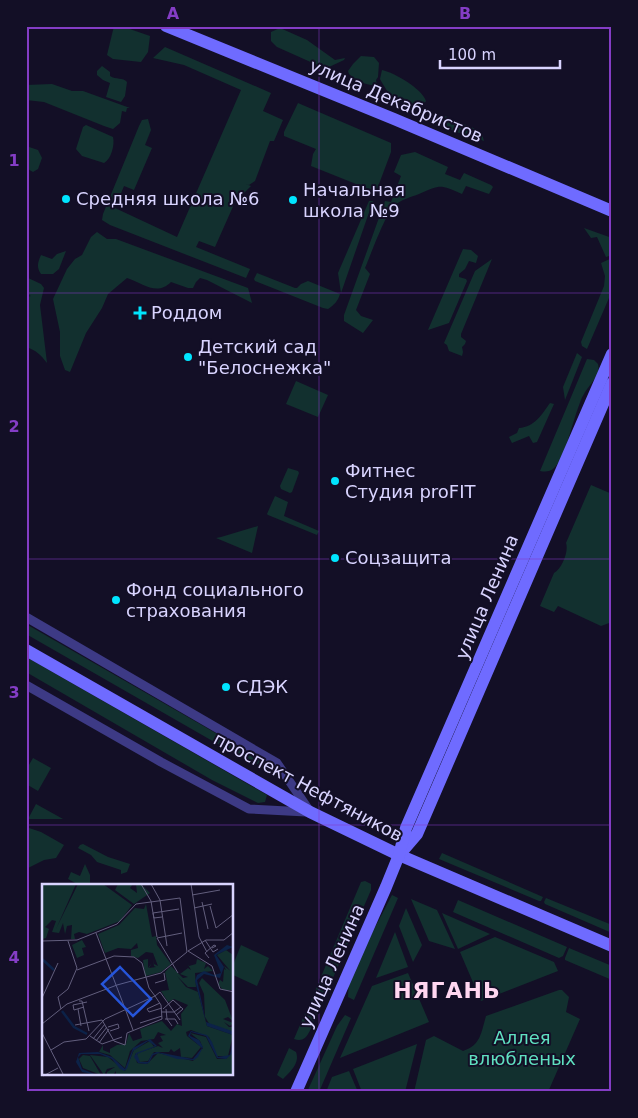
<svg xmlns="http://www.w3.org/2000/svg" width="638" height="1118" font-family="'DejaVu Sans',sans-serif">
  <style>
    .green { fill: #12302f }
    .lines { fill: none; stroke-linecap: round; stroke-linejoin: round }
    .minor { stroke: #3d3a85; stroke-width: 9 }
    .secondary { stroke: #6f6bff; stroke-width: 12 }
    .grid { fill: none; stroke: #843dc5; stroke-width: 1; stroke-opacity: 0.55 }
    .poi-dot { fill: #00e5ff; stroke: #130f26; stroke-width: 2 }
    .labels { text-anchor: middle; stroke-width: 4; stroke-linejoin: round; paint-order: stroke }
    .street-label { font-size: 18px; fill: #d9d4ff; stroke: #130f26 }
    .poi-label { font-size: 18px; fill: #d9d4ff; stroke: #130f26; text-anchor: start }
    .park-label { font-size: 18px; fill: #5fe0c0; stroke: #130f26 }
    .district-label { font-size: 22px; font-weight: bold; letter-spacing: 1px; fill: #ffd6f0; stroke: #130f26 }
    .inset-river { fill: none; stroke: #0c2248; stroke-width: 2.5 }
    .inset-road { fill: none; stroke: #625e7d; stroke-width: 1 }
    .view { fill: #2655da; fill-opacity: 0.15; stroke: #2655da; stroke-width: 2.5 }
    .inset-edge { fill: none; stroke: #d9d4ff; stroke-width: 2.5 }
    .neatline { fill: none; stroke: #843dc5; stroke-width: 2 }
    .grid-label { font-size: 16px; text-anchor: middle; font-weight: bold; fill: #843dc5 }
  </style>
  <rect width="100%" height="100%" fill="#130f26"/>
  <g class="green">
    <polygon points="114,26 121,26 150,36 148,52 141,62 113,59 107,55"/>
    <polygon points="280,28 307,40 335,60 345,58 344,60 329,67 324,68 277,47 271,41 271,32"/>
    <polygon points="165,47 271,93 263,111 283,120 274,141 270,141 255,181 249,185 246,184 251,186 235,202 215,247 199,241 196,247 250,269 246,278 110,225 102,220 103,214 139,126 142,120 148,119 151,130 145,145 152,148 134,190 124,186 115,208 177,237 241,90 184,65 153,58"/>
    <path d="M 361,56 L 374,57 L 379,63 L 378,77 L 376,80 L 377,85 C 367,86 356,81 349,74 L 348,71 L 353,64 Z"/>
    <path d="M 102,66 L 110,72 L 110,76 C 116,80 123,77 127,82 L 125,96 L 121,102 L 106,97 L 110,83 L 103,80 L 97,75 L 97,71 Z"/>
    <path d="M 382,70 C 395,73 421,88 426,101 L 423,105 C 398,103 392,101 380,79 Z"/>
    <polygon points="52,84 72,91 83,91 130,108 127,108 126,112 122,111 120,123 113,129 104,126 44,102 26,100 26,85"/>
    <polygon points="298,103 391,143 391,152 376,192 311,166 313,154 316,149 284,136 284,132"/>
    <path d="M 445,116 L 478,130 L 482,134 L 484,141 C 468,135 447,131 435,120 L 436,117 Z"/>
    <path d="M 86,125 L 113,137 C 115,145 111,159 104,163 L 82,156 L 76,149 L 83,127 Z"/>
    <polygon points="26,146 38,150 42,158 38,169 33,172 26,168"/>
    <path d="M 415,152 L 448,167 L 445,174 L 460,180 L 464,173 L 491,185 L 493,187 L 489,194 L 466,186 L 462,194 C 439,184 441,185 419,194 C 411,197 400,200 394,206 C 385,215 371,254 365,268 L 370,274 L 356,310 L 361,316 L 373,320 L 363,333 L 344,321 L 344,315 L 385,201 L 391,202 L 401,176 L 394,172 L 401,155 Z"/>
    <polygon points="369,201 373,201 341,293 338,273"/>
    <polygon points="584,228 612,238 612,255 606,257 597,237 591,238"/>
    <path d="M 97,232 L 107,239 L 116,239 L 248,288 L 252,303 L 207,280 L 200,278 L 196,282 L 193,288 L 188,288 L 171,282 C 157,296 144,284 127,278 L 108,294 L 102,308 L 86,333 L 70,372 L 65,370 L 60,356 L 60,332 L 53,299 L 67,269 L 75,259 L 82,255 L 91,237 Z"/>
    <polygon points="463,249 471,250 478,256 476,263 469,261 465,269 459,274 459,277 466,279 467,281 449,323 428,330"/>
    <path d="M 66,251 L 59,269 L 53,274 L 41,274 C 36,267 38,262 41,255 L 52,259 L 57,254 Z"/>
    <polygon points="612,258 612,291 587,349 582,346 581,342 604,286 605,276 601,263"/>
    <polygon points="492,259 461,334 461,337 466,341 465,344 462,347 463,352 462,356 449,351 447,345 444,343 475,271"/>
    <path d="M 257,273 L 295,288 L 297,288 L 301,284 L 308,281 L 340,294 C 338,301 334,305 328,309 L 323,308 L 255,281 L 254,279 Z"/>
    <path d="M 26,277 L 41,284 L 44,288 L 40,305 L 47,363 C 41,355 36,350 26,347 L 26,297 L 31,296 L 26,294 Z"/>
    <polygon points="577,353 582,357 565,400 563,387"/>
    <path d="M 587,359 L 594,360 L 598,364 C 601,375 589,385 584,394 C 581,398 580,403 578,408 C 573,421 564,460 554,468 C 550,472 545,472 540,471 Z"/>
    <polygon points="296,381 328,395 318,417 286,404"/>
    <path d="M 550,403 L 554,404 L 537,442 L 533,443 L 529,436 L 512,443 L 509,437 L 517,433 L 519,428 C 535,427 542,414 550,403 Z"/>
    <polygon points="288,468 298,471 299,473 292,492 290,493 281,489 280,486"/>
    <path d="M 591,485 L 612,494 L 612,622 L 601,626 L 558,606 L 554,612 L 540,606 L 554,573 C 562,569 569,551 566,543 Z"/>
    <polygon points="275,496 288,502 284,516 319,531 317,535 268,515 267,514"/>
    <polygon points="258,526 252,553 216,538 221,537"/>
    <polygon points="26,624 226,739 280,773 276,775 242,755 230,751 26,634"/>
    <polygon points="26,657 267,795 265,802 258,803 212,780 26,672"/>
    <polygon points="33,758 51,768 38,791 26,784 26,770"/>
    <polygon points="36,804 63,819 28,819"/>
    <polygon points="26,827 41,832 64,845 56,858 44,860 26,869"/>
    <polygon points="83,844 108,857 130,864 127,872 121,874 121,870 97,862 91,855 78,848 80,845"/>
    <polygon points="442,853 543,897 541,901 539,901 439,859"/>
    <polygon points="85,864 90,875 90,885 79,885 68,879 71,872 80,876"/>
    <polygon points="365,881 371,884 371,890 317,1015 307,1010 361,882"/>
    <polygon points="392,895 398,898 354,1000 348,997 349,977"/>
    <polygon points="546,898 612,925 612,933 545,904 544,902"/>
    <polygon points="411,899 437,910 455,949 429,941"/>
    <polygon points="458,900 567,947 563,956 559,958 453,912"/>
    <polygon points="406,908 422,945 413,962 399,926"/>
    <polygon points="442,913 490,934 458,949"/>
    <polygon points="395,932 408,967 376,978"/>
    <polygon points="495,937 554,962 558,971 481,1001 460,952"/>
    <polygon points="241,945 269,958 257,986 233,975 233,965"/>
    <polygon points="569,948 612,966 612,980 565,960 565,958"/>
    <polygon points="408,973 429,1022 340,1058 372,986"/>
    <path d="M 559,990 L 562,990 L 569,997 L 566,1012 L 580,1019 L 548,1092 L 414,1092 L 426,1040 L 434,1036 L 463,1051 C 481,1045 481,1033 486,1016 Z"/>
    <path d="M 305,1013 L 315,1018 C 310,1029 308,1044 294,1039 Z"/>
    <polygon points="345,1015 351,1018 319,1092 307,1092 337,1026"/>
    <polygon points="417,1044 405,1092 362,1092 353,1069"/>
    <path d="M 289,1048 L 296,1052 C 300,1063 291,1071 283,1079 L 277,1075 Z"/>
    <polygon points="349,1071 358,1092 326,1092 332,1077"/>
  </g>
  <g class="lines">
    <g class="minor">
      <polyline points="26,617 277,763 309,810"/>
      <polyline points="26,685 161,762 249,809 306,812"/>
    </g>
    <g class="secondary">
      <polyline points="166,26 394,119 612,211"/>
      <polyline points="26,650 310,812 399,855 612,946"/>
      <polyline points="399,855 417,834 612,383"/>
      <polyline points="296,1092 386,887 399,855 406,828 612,354"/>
    </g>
  </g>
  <path class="grid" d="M 319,26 L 319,1092M 26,293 L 612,293M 26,559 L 612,559M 26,825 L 612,825"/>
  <g class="poi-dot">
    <circle cx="66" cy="199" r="5"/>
    <circle cx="293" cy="200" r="5"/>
    <path d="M137.5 305.5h5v5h5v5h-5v5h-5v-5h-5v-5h5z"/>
    <circle cx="188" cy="357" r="5"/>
    <circle cx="335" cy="481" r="5"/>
    <circle cx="335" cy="558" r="5"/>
    <circle cx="116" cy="600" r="5"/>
    <circle cx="226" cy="687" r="5"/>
  </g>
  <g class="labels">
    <g class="street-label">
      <text transform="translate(396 101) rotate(23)" y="6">улица Декабристов</text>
      <text transform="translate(487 597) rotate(-67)" y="6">улица Ленина</text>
      <text transform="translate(308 787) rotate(28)" y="6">проспект Нефтяников</text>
      <text transform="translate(332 966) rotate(-66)" y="6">улица Ленина</text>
    </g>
    <g class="poi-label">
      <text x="303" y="196">Начальная<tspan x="303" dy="21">школа №9</tspan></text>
      <text x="76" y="205">Средняя школа №6</text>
      <text x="151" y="319">Роддом</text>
      <text x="198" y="353">Детский сад<tspan x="198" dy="21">"Белоснежка"</tspan></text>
      <text x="345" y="477">Фитнес<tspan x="345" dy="21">Студия proFIT</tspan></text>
      <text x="345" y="564">Соцзащита</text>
      <text x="126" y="596">Фонд социального<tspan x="126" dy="21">страхования</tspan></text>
      <text x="236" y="693">СДЭК</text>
    </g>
    <g class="park-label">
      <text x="522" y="1044">Аллея<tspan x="522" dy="21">влюбленых</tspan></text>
    </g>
    <g class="district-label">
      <text x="447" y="998">НЯГАНЬ</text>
    </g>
  </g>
  <g transform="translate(42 884)">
    <rect width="191" height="191" fill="#130f26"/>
    <path d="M 0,0 L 34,0 L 14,45 L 36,0 L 61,0 L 90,21 L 78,37 L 45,50 L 37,48 L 32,50 L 33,55 L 29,55 L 30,41 L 25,42 L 23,50 L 21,39 L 17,49 L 10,48 L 14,37 L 10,36 L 3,43 L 7,45 L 4,54 L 0,55 ZM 76,0 L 91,0 L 88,4 L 95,9 L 94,0 L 99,0 L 108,9 L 92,20 L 73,6 ZM 104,20 L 110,53 L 114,52 L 115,61 L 129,80 L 119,88 L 96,94 L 103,92 L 101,76 L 106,75 L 106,84 L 110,79 L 107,84 L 114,83 L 112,82 L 111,74 L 112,80 L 116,82 L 111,69 L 104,68 L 96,74 L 89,72 L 89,66 L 96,64 L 95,59 L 89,65 L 76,64 L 63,69 L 56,50 L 77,41 L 93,24 L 102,25 ZM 40,56 L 44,63 L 40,64 L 42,71 L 35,74 L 30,61 ZM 184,66 L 191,71 L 191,90 L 175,71 ZM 155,75 L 164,79 L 162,85 L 166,82 L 171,87 L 153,89 L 154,103 L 146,103 L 135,92 L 144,103 L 156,108 L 165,142 L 191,151 L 186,172 L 175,172 L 167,153 L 149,146 L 144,148 L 145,152 L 159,163 L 150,174 L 139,173 L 138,164 L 132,168 L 129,165 L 127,168 L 112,168 L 106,177 L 98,178 L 94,173 L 96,169 L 116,162 L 121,164 L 116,159 L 121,157 L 118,152 L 124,151 L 116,148 L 112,155 L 99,157 L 88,167 L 83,184 L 68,171 L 57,168 L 61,161 L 61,166 L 68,169 L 68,165 L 75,161 L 84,160 L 87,149 L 91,157 L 100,154 L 98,145 L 120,137 L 129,147 L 135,140 L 140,142 L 139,130 L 146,121 L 132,115 L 126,118 L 119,107 L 127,106 L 123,88 L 129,82 L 141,94 L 146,93 L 138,90 L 146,84 L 149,86 L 145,79 L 147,82 L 154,80 ZM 182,82 L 190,88 L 191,106 L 181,106 L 176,100 L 178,96 L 181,98 L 182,85 L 184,86 ZM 160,94 L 183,116 L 191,137 L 186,133 L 181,135 L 191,139 L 188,142 L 182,138 L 187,143 L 191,143 L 191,148 L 168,141 L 163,133 L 162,110 L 157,99 ZM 148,149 L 164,153 L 175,175 L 184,175 L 191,167 L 191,191 L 74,191 L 74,187 L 71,191 L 65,191 L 65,188 L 73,183 L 65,185 L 62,191 L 48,171 L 66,173 L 83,187 L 92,166 L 108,157 L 112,163 L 93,170 L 95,179 L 105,180 L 116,169 L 151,177 L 161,164 L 158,157 ZM 41,171 L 48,172 L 59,191 L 41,184 L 37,175 Z" fill="#12302f"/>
    <path d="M 185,61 L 191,63 L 174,71 L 182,83 L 178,94 L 162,90 L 155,96 L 164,138 L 190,147 L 191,151 L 165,142 L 153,97 L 155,91 L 162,87 L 172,91 L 179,89 L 172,71 ZM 149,147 L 165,151 L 170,158 L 176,173 L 188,171 L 191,155 L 191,169 L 184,175 L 175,174 L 164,152 L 149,148 L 148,152 L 157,156 L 161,163 L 156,173 L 152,176 L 135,175 L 117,169 L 111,171 L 107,179 L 104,180 L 96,179 L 92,173 L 94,169 L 113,162 L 106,157 L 91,167 L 85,185 L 82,187 L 78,185 L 70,175 L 58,170 L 39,170 L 36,173 L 40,185 L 55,191 L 40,188 L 34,178 L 37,169 L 56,168 L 70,173 L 83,185 L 91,164 L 108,155 L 115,162 L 95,170 L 98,178 L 106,178 L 110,170 L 115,168 L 151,175 L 160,164 L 146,152 Z" fill="#0c2248"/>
    <path class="inset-river" d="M 0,75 L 12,86M 20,127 L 32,143 L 45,150"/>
    <path class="inset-road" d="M 99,0 L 109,17 L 115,53M 109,0 L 118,16 L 125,62M 149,0 L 157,53 L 165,68M 150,11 L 178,6M 160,18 L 166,45M 168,22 L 174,44 L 192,30M 152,24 L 170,20M 120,33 L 112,34 L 111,29 L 137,25M 54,49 L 84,127M 163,56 L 171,68 L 176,65M 0,57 L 35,56 L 75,40 L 94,20 L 138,14 L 145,68 L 119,89 L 75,101 L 25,120 L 0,140M 146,67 L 170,82 L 178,105 L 192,108M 146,67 L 164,56 L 182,56 L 192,48M 167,74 L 163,69 L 172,61 L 174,62 L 170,64M 136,89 L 115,54 L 140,49M 113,99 L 123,96 L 122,89M 0,114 L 16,79M 37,117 L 40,117 L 47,147M 118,119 L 105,125 L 107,128 L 120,124M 42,123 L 32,126 L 31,121 L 45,118M 19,125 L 16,113 L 26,105 L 35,84 L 26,57M 36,125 L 39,142M 121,125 L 131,116 L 141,125 L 134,131M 124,125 L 125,135 L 130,142M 84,127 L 91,146M 120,128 L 132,128 L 139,123M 120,135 L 119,121 L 113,112 L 118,108 L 138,136M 123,135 L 133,135 L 136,140M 98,139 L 120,132M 33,141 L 60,136 L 72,157 L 83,161 L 85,149 L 120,135M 66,143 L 76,140 L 77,144 L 68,147M 0,149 L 22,192M 48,152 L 60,160 L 80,153M 51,155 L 63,140M 54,157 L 65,143M 57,159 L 67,145M 9,166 L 22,158 L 44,155 L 63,135 L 113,112 L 107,104 L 100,79 L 92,73 L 72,72 L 35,86M 1,192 L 16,184"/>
    <path class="view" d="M 78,83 L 109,115 L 91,132 L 60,100 Z"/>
    <rect width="191" height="191" class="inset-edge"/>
  </g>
  <rect width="638" height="1118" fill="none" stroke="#130f26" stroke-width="55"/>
  <path d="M440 60v8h120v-8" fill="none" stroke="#d9d4ff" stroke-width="2.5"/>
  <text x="448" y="60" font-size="15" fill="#d9d4ff" stroke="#130f26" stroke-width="4" paint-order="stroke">100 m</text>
  <rect x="28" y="28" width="582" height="1062" class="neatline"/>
  <g class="grid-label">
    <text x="173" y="19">A</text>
    <text x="465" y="19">B</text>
    <text x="14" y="166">1</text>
    <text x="14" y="432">2</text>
    <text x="14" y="698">3</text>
    <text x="14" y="963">4</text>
  </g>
</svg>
